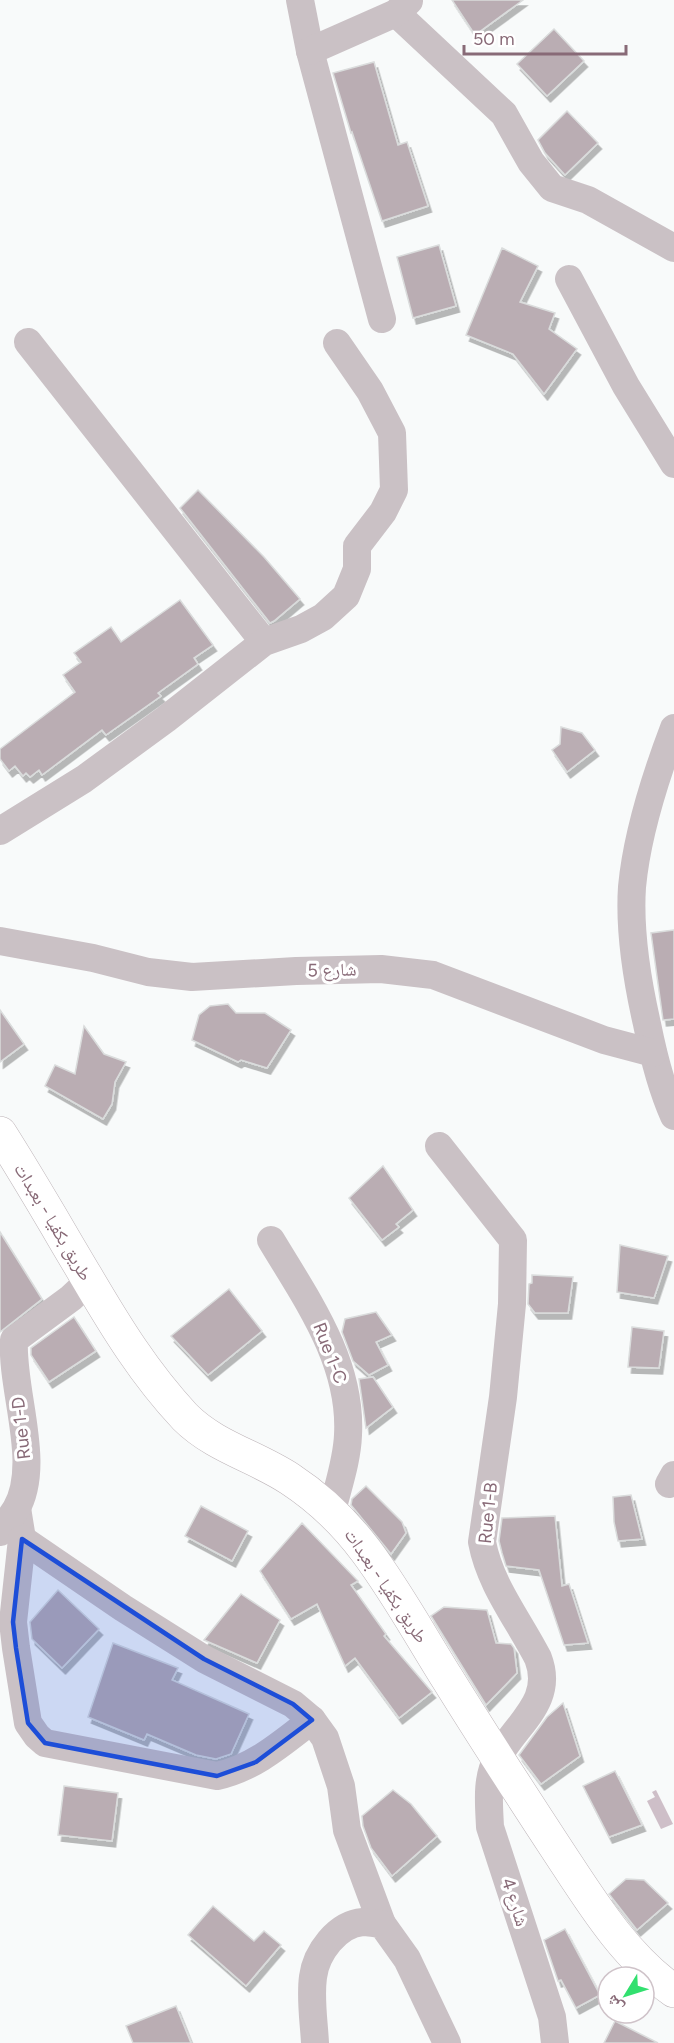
<svg xmlns="http://www.w3.org/2000/svg" width="674" height="2043" font-family="Figtree,'Noto Naskh Arabic',sans-serif">
  <style>
    .water { fill: #cebfc8 }
    .building { fill: #baadb3; stroke: #dadcdc; stroke-width: 1.5; filter: url(#shadow) }
    .lines { fill: none; stroke-linecap: round; stroke-linejoin: round }
    .major-casing { stroke: #beb5b9; stroke-width: 34 }
    .minor { stroke: #cac1c5; stroke-width: 28 }
    .major { stroke: #fff; stroke-width: 33 }
    .marked { fill: #1d4ed8; fill-opacity: 0.2; stroke: #1d4ed8; stroke-width: 4.5; stroke-linejoin: round }
    .labels { text-anchor: middle; stroke-width: 6; stroke-linejoin: round; paint-order: stroke }
    .street-label { font-size: 18px; fill: #886a77; stroke: #fff }
  </style>
  <defs>
    <filter id="shadow"><feDropShadow dx="3.5" dy="6" stdDeviation="0" flood-color="#0004"/></filter>
  </defs>
  <rect width="100%" height="100%" fill="#f8fafa"/>
  <polygon class="water" points="656,1790 673,1824 661,1829 647,1801 655,1797 652,1792"/>
  <g class="building">
    <polygon points="452,0 523,0 475,35"/>
    <polygon points="554,29 584,61 547,96 517,64"/>
    <polygon points="374,62 398,145 407,142 428,206 382,221 352,132 351,133 333,73"/>
    <polygon points="567,111 598,143 565,175 545,153 538,140"/>
    <polygon points="439,245 456,306 413,318 397,257"/>
    <polygon points="502,248 538,266 520,302 555,313 549,329 577,349 544,394 513,354 466,335"/>
    <polygon points="198,490 264,557 300,599 274,621 270,623 180,508"/>
    <polygon points="180,600 213,645 194,658 198,664 158,693 161,696 106,735 102,730 42,775 39,770 30,777 26,773 23,776 15,766 9,771 0,759 0,749 75,692 63,675 81,662 74,653 111,627 121,642"/>
    <polygon points="561,727 582,733 595,750 567,772 552,750 560,744"/>
    <polygon points="674,930 674,1019 663,1020 651,933"/>
    <polygon points="228,1004 236,1013 265,1013 291,1030 267,1068 241,1060 238,1062 192,1040 199,1015 210,1006"/>
    <polygon points="0,1010 24,1044 0,1062"/>
    <polygon points="84,1026 104,1054 126,1062 115,1082 112,1104 103,1119 45,1086 55,1065 75,1074"/>
    <polygon points="383,1166 413,1210 396,1224 399,1227 382,1240 349,1198"/>
    <polygon points="0,1232 42,1299 0,1332"/>
    <polygon points="620,1245 668,1256 654,1298 617,1292"/>
    <polygon points="532,1275 573,1277 568,1313 535,1313 528,1304 529,1284 532,1283"/>
    <polygon points="229,1289 262,1331 208,1375 171,1336"/>
    <polygon points="376,1312 392,1335 376,1342 388,1365 369,1375 353,1361 342,1332 345,1319"/>
    <polygon points="74,1317 96,1351 49,1382 31,1355 31,1348"/>
    <polygon points="632,1327 664,1331 659,1368 628,1367"/>
    <polygon points="373,1377 393,1407 366,1428 359,1379"/>
    <polygon points="366,1486 402,1522 406,1533 391,1554 351,1505 352,1499"/>
    <polygon points="631,1495 642,1539 618,1541 614,1522 613,1497"/>
    <polygon points="201,1506 248,1531 232,1561 185,1536"/>
    <polygon points="555,1516 562,1586 569,1584 588,1643 564,1645 539,1570 506,1566 502,1553 499,1541 502,1518"/>
    <polygon points="302,1523 358,1581 351,1585 386,1634 384,1636 432,1692 399,1718 355,1658 345,1666 317,1604 291,1619 260,1571"/>
    <polygon points="58,1590 99,1629 62,1668 32,1639 30,1622"/>
    <polygon points="241,1594 280,1620 257,1663 204,1640"/>
    <polygon points="444,1607 487,1610 496,1643 511,1644 514,1648 517,1673 486,1705 431,1616"/>
    <polygon points="113,1643 178,1668 172,1680 249,1714 231,1754 216,1759 196,1755 147,1734 144,1740 88,1717"/>
    <polygon points="563,1703 580,1756 541,1784 519,1755 547,1717"/>
    <polygon points="615,1771 642,1825 609,1837 583,1786"/>
    <polygon points="64,1786 118,1793 112,1841 58,1835"/>
    <polygon points="393,1790 411,1804 437,1836 392,1876 371,1848 363,1826 362,1816"/>
    <polygon points="626,1879 644,1880 668,1903 637,1930 609,1894"/>
    <polygon points="213,1906 254,1941 264,1931 281,1945 246,1986 188,1935"/>
    <polygon points="565,1929 600,1995 576,2008 561,1980 558,1981 544,1940"/>
    <polygon points="176,2006 191,2043 133,2043 126,2026"/>
    <polygon points="615,2021 658,2043 604,2043"/>
  </g>
  <g class="lines">
    <defs>
      <path id="major" d="M 0,1133 C 30,1180 58,1229 86,1276 C 116,1327 144,1373 185,1417 C 215,1447 255,1456 290,1479 C 319,1498 345,1523 366,1551 C 396,1591 420,1635 447,1678 C 483,1736 520,1793 558,1851 C 591,1901 624,1956 674,1991"/>
    </defs>
    <use href="#major" class="major-casing"/>
    <g class="minor">
      <polyline points="300,0 310,51 382,319"/>
      <polyline points="396,13 504,114 531,162 552,188 588,200 674,248"/>
      <polyline points="310,51 396,13 409,1"/>
      <polyline points="569,279 626,386 674,464"/>
      <polyline points="28,342 264,642"/>
      <path d="M 674,728 C 655,778 637,833 632,887 C 629,932 637,980 647,1024 C 653,1054 661,1087 674,1116"/>
      <polyline points="0,831 84,779 166,719 264,642 301,629 323,617 346,596 357,569 357,546 383,512 394,490 392,433 370,391 337,343"/>
      <polyline points="0,941 93,958 148,972 192,977 296,971 381,969 433,975 604,1040 653,1053"/>
      <path d="M 439,1146 L 513,1240 L 512,1304 L 503,1397 L 482,1542 C 490,1585 518,1619 538,1658 C 555,1702 515,1724 497,1759 C 486,1779 489,1804 490,1827 L 552,2017 L 555,2043"/>
      <path d="M 271,1240 C 307,1300 352,1362 348,1435 C 347,1461 338,1486 332,1511"/>
      <polyline points="669,1484 674,1475"/>
      <path d="M 17,1508 L 22,1539 L 13,1622 L 16,1648 L 28,1723 L 37,1736 L 45,1743 L 217,1776 C 254,1768 282,1743 312,1720"/>
      <path d="M 0,1532 C 5,1525 11,1517 16,1509 C 42,1464 11,1391 14,1340 L 71,1298 L 89,1281"/>
      <polyline points="22,1539 123,1608 204,1659 293,1704 312,1720 325,1738 341,1786 347,1830 382,1924"/>
      <path d="M 315,2043 C 314,2022 310,1999 313,1977 C 316,1953 337,1924 363,1922 C 369,1922 376,1924 382,1924 L 407,1959 L 447,2043"/>
    </g>
    <use href="#major" class="major"/>
  </g>
  <path class="marked" d="M 22,1539 L 204,1659 L 293,1704 L 312,1720 L 256,1762 L 217,1776 L 45,1743 L 28,1723 L 16,1648 L 13,1622 Z"/>
  <g class="labels">
    <g class="street-label">
      <text transform="translate(332 970) rotate(-1)" y="6">شارع 5</text>
      <text transform="translate(53 1222) rotate(59)" y="6">طريق بكفيا - بعبدات</text>
      <text transform="translate(330 1353) rotate(69)" y="6">Rue 1-C</text>
      <text transform="translate(21 1428) rotate(-96)" y="6">Rue 1-D</text>
      <text transform="translate(488 1513) rotate(-84)" y="6">Rue 1-B</text>
      <text transform="translate(386 1586) rotate(56)" y="6">طريق بكفيا - بعبدات</text>
      <text transform="translate(515 1902) rotate(72)" y="6">شارع 4</text>
    </g>
  </g>
  <g transform="translate(626 1995) rotate(232)"><circle r="28" fill="#ffffff" stroke="#cfc3c9" stroke-width="1.5"/>
  <path d="M0-4.5L10 22L0 15L-10 22Z" fill="#32e06f"/>
  <text y="-9" font-size="16" font-weight="bold" text-anchor="middle" fill="#886a77">ش</text>
  </g>
  <path d="M464 45v9h162v-9" fill="none" stroke="#886a77" stroke-width="3"/>
  <text x="473" y="45" font-size="18" fill="#886a77" stroke="#ffffff" stroke-width="4.5" paint-order="stroke">50 m</text>
</svg>
